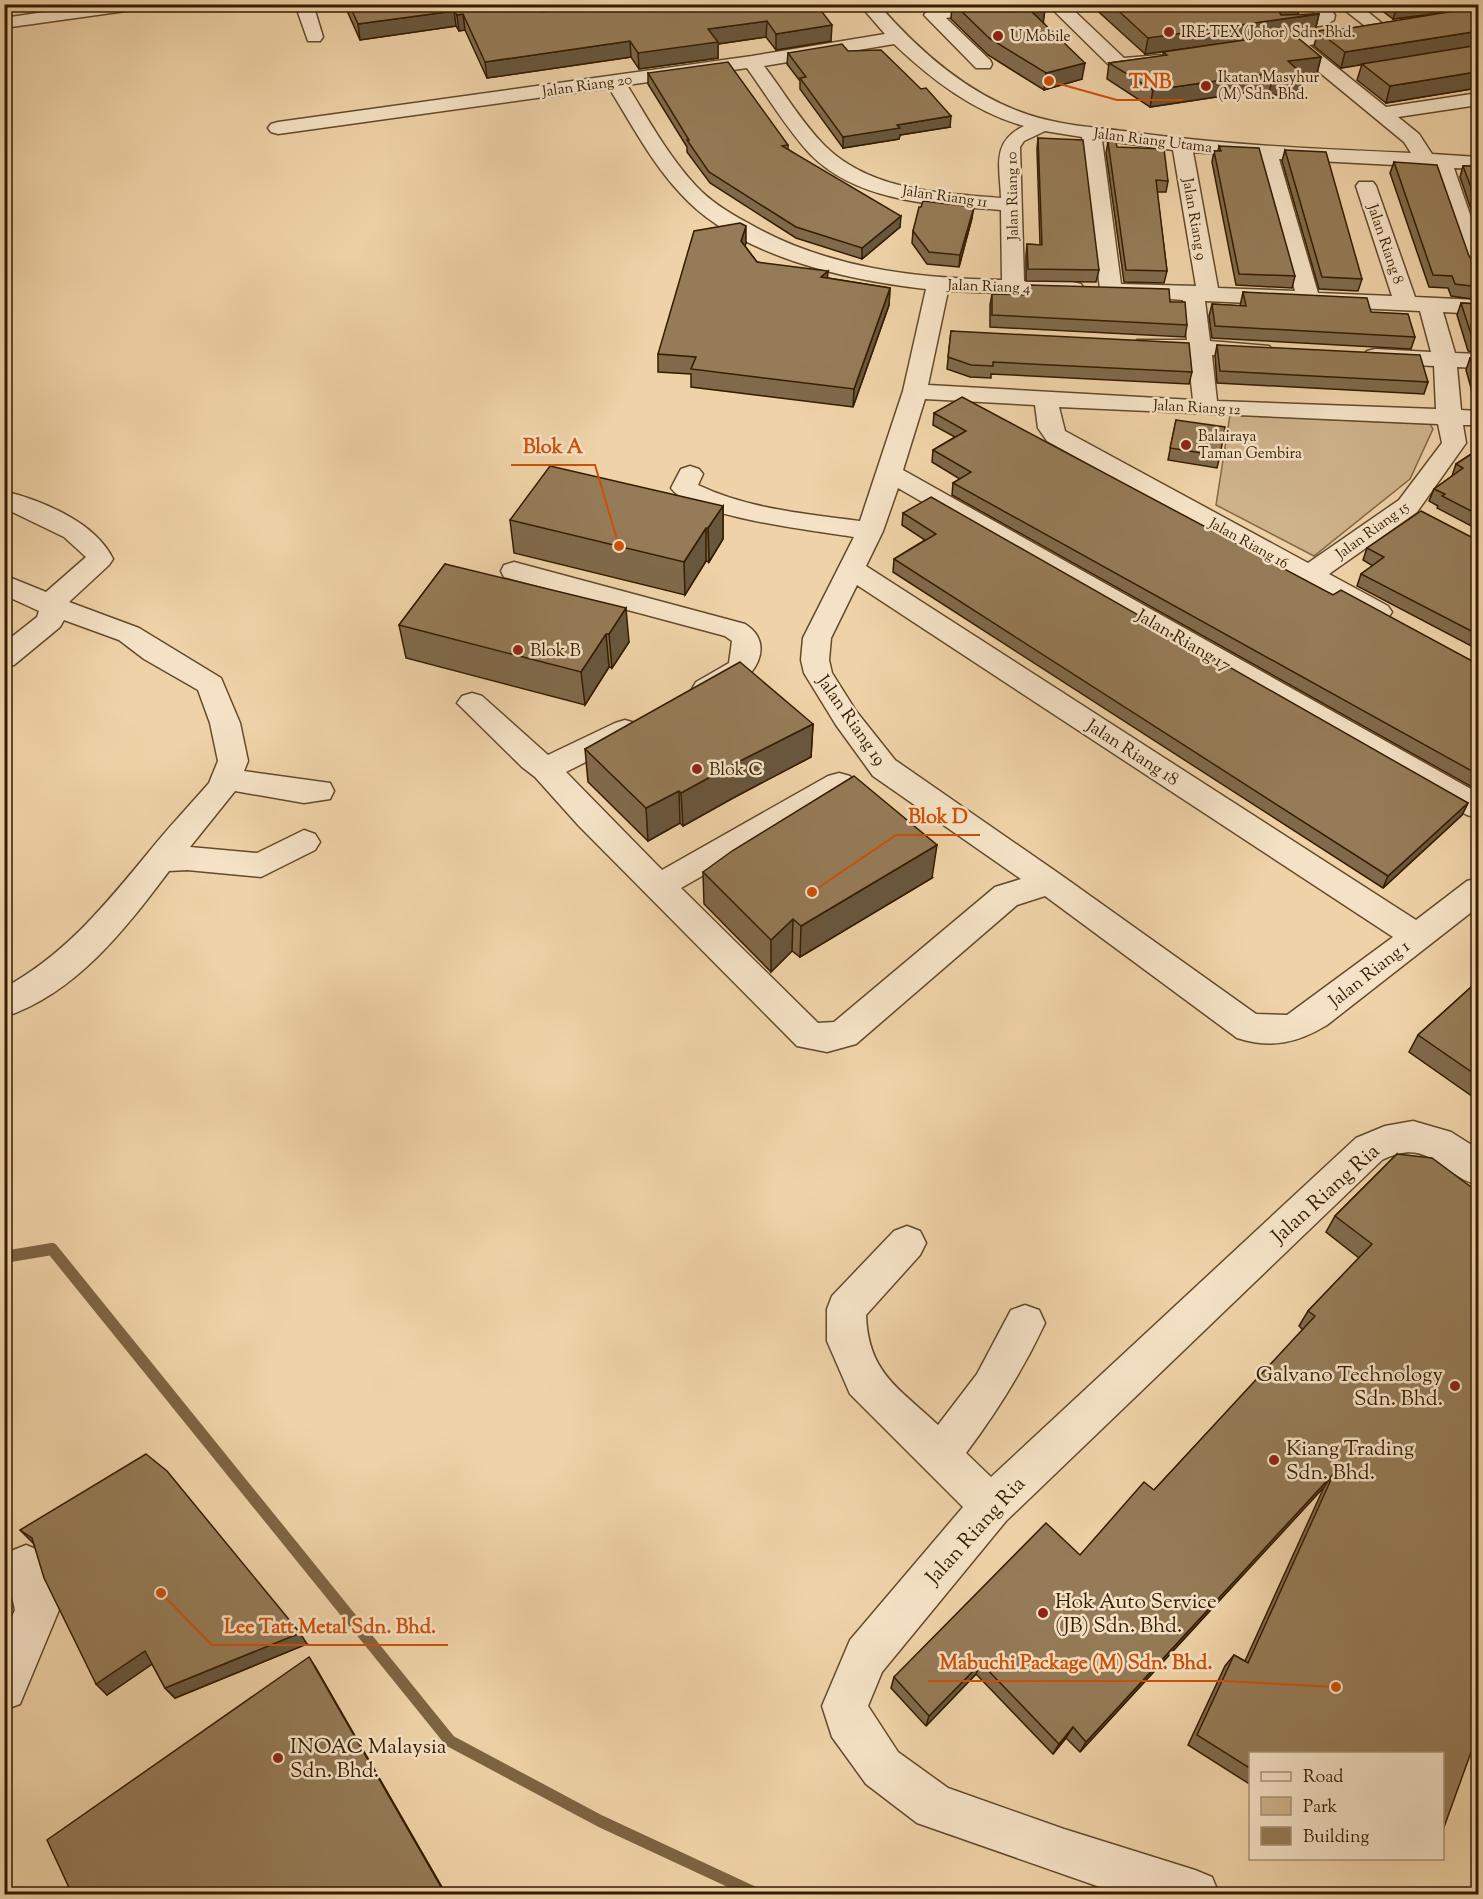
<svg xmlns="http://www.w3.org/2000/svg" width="1483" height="1899" font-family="'Sorts Mill Goudy',serif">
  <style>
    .green { fill: #cfb38b; stroke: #826846; stroke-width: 1.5 }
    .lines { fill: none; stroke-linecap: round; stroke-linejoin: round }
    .stream { stroke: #7e6442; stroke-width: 12 }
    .minor-casing { stroke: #634a2a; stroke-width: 3 }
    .minor { fill: #f5e2c6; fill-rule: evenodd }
    .wall { fill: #806a4b; stroke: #341c00; stroke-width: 1.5 }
    .shaded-wall { fill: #68563d; stroke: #341c00; stroke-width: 1.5 }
    .building { fill: #957b57; stroke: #341c00; stroke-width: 1.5 }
    .poi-dot { fill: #8f2418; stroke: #f5e2c6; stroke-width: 2 }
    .labels { text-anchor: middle; stroke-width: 5; stroke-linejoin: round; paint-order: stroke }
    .far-poi-label { font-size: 15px; fill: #341c00; stroke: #f5e2c6; text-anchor: start }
    .far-street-label { font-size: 15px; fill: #341c00; stroke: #f5e2c6 }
    .street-label { font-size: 18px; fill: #341c00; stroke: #f5e2c6 }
    .poi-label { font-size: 18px; fill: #341c00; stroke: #f5e2c6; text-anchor: start }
    .near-street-label { font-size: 21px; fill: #341c00; stroke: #f5e2c6 }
    .near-poi-label { font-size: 21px; fill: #341c00; stroke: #f5e2c6; text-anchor: start }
    .leader { fill: none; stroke: #cd500a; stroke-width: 2 }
    .callout-dot { fill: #cd500a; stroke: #f5e2c6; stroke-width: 2 }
    .callout-label { font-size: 20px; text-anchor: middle; font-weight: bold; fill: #cd500a; stroke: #f5e2c6; stroke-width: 5; stroke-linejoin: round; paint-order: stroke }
  </style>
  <rect width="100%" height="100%" fill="#efd2a7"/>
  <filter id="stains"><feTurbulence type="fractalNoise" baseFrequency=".00333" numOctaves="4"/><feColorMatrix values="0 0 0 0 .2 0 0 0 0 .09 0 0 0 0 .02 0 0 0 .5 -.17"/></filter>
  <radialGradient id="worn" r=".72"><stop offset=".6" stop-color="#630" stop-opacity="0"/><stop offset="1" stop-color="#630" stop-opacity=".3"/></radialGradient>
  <polygon class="green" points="1230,415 1430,424 1433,429 1410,479 1314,556 1216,505"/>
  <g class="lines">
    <polyline class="stream" points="4,1257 52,1249 450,1741 600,1821 757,1894"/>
    <defs>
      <g id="minor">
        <polygon points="98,4 149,4 140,9 4,28 4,18"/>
        <polygon points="295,4 313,4 323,37 320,41 308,41"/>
        <path d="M 859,4 L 878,4 C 917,49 963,90 1018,111 C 1053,125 1093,127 1130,132 C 1224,145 1316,149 1411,153 L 1404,142 L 1290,48 L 1258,53 L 1249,47 L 1258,41 L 1359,28 L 1368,33 L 1365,37 L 1309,45 L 1386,107 L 1478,93 L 1478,105 L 1398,117 L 1419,134 L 1432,154 L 1478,157 L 1478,169 L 1454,168 L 1478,238 L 1478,273 L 1470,272 L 1467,267 L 1433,167 L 1279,159 L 1318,293 L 1392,296 L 1356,186 L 1359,182 L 1373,182 L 1376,186 L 1415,297 L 1478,300 L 1478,314 L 1443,312 L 1455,353 L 1478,354 L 1478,368 L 1457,367 L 1461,410 L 1478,411 L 1478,425 L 1463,425 L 1466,443 L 1417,512 L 1329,574 L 1388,606 L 1392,612 L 1388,618 L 1378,621 L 1368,618 L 1047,441 L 1038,428 L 1035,405 L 925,399 L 903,470 L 1478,793 L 1478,818 L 1467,815 L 898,488 L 883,531 L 866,566 L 1416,920 L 1467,881 L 1478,878 L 1478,907 L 1327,1025 C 1297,1043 1272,1049 1237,1038 L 1045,896 L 1017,905 L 856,1044 L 827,1052 L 797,1046 L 579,826 L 535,777 L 522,767 L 457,703 L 462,696 L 472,693 L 482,696 L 548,755 L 615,723 L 625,720 L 635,723 L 640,730 L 635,737 L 566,772 L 662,870 L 828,776 L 839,773 L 850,776 L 854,784 L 850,792 L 681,888 L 818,1023 L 834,1022 L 995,887 L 1021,879 L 873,776 L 836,725 L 804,673 L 801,660 L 803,638 L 854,537 C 817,531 691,517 671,488 L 681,469 L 690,466 L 699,469 L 703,474 L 698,485 C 749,509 805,514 860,521 L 903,391 L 926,289 C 846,280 736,256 680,193 C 651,162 631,123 609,88 L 278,134 L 271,132 L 268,128 L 271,124 L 278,122 L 752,56 L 885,34 ZM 894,44 C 932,80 974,112 1024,126 C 991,142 1000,166 1001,198 C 940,193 871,191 825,146 C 801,122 784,92 764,66 ZM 747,68 C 768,97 786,128 810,154 C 858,203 937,205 1001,210 L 1002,280 C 913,278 826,268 748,223 C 729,213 711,202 696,186 C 668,156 648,119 627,85 ZM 1045,131 L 1082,137 L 1100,289 L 1103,294 L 1183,300 L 1187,340 L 1137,340 L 1133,345 L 1137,350 L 1188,354 L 1193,400 L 928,385 L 948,291 L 1073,296 L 1081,294 L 1084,289 L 1081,284 L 1073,282 L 1024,281 L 1020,147 L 1024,141 ZM 1102,140 L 1173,150 L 1196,286 L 1121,284 ZM 1193,152 L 1258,157 L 1295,291 L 1218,288 ZM 1205,301 L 1420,311 L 1431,352 L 1375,349 L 1367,351 L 1363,356 L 1367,361 L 1375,363 L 1434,366 L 1436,409 L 1217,401 L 1212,355 L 1261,358 L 1269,356 L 1273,351 L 1269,346 L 1210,341 ZM 1059,407 L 1438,424 L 1442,443 L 1399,500 L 1308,563 L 1065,431 ZM 857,585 L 1393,937 L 1287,1015 L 1256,1014 L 1061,875 L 895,760 L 856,711 L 832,673 L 829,660 L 831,638 Z"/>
        <polygon points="963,4 1006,4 997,9 946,18 990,60 992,64 990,68 976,68 924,15 927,11"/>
        <polygon points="1047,4 1067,4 1124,58 1160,55 1169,61 1160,67 1126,71 1110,66"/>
        <polygon points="1305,4 1325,4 1335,15 1334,20 1325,25 1285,31 1279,30 1276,26 1279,22 1317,16"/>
        <polygon points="1337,4 1358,4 1389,29 1380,34 1374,33"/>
        <path d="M 4,491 C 43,501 95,522 113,559 L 109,565 L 69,602 L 139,628 L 221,678 L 240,723 L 248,761 L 244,771 L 330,783 L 334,791 L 330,799 L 304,803 L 235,791 L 190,847 L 257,853 L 304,830 L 315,834 L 320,842 L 315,850 L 261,877 L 187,870 L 169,871 C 126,928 76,994 4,1017 L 4,988 C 65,955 105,905 148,853 C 167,829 189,806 209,783 L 218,761 L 210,723 L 198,690 L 144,659 L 119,640 L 64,620 L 60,627 L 14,665 L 4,667 L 4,643 L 37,617 L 39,611 L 4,595 L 4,575 L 46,592 L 86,557 L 64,537 L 4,508 Z"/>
        <path d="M 514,562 L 745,624 C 788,651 732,706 696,696 L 692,689 L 696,682 L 729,663 L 732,641 L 725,636 L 504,577 L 501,571 L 504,565 Z"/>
        <path d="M 1413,1121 L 1451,1132 L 1478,1149 L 1478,1185 C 1439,1174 1429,1136 1382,1160 L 1006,1521 L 882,1672 L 868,1706 L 898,1752 L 948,1788 L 1064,1829 L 1195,1870 L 1212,1877 L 1219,1894 L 1120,1894 L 917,1823 L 866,1784 L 832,1737 L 822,1706 L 850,1640 L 963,1507 L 850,1394 L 827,1341 L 827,1309 L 832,1296 L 894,1231 L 907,1226 L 920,1231 L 926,1243 L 920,1255 L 866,1315 C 868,1373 899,1388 938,1425 L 977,1374 L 1011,1310 L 1025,1305 L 1039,1310 L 1045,1323 C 1023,1370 997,1412 966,1453 L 991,1477 L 1356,1138 L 1385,1126 Z"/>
        <polygon points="26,1545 41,1551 59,1610 20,1704 4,1710 4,1634 15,1610 5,1566 11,1551"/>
      </g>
    </defs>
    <use href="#minor" class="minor-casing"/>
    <use href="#minor" class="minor"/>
  </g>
  <g class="wall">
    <polygon points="344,4 537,4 542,12 816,4 831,41 776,50 766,37 718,44 718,58 639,69 631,57 487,78 465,30 459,31 456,26 360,40"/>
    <polygon points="952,4 1041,4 1045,9 1043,22 1082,79 1044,90 988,55 951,19"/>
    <polygon points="1090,4 1300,4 1298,15 1319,14 1315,31 1293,34 1321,57 1317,73 1303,75 1299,91 1268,96 1262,90 1150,107 1107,79 1109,63 1163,56 1163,52 1229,43 1145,54"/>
    <polygon points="1373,4 1479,4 1479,91 1471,89 1386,103 1357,80 1362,64 1341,68 1314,46 1318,31 1339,30 1447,13 1393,19"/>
    <polygon points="848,51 950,127 900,135 899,139 843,148 800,89 800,81 787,64 788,53"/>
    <polygon points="648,73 788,145 788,149 900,227 862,259 796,238 710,183 687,152 687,147 648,84"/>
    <polygon points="1038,138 1099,270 1096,282 1026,281 1026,255 1027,244 1040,245 1037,149"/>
    <polygon points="1108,142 1168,181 1166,192 1157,192 1167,271 1164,283 1124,282 1106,153"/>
    <polygon points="1219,146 1295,276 1292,288 1236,285 1212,162 1214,151 1218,151"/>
    <polygon points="1285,150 1362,279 1358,291 1319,289 1282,161"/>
    <polygon points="1394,162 1474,263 1479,263 1479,300 1451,296 1448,288 1429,287 1390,173"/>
    <polygon points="1463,166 1479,166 1479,233 1460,177"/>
    <polygon points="921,207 972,218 959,267 927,264 912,243 913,231"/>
    <polygon points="746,243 745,246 757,262 828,278 890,288 889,305 853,407 691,387 691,374 658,372 658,354"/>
    <polygon points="1028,285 1170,302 1187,325 1185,337 990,327 990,305 992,294 1027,295"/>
    <polygon points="1243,292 1371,312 1415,337 1411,349 1212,338 1209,316 1212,304 1240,306"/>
    <polygon points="1461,303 1479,304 1479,354 1468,351 1457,315"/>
    <polygon points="951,331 1192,372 1189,384 991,374 991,378 970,377 947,369"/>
    <polygon points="1217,345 1428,382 1424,394 1217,383 1215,356"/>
    <polygon points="1470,358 1479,358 1479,395 1473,395 1466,370"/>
    <polygon points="934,413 1333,595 1472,661 1479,662 1479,791 952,495 953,483 960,479 932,462 933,450 955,437 933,425"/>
    <polygon points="1176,420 1220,456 1217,468 1168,460"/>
    <polygon points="1479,449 1479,530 1437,508 1438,506 1429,501 1434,489 1452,476 1456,464"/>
    <polygon points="723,506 723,539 709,562 706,561 685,595 514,553 510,520"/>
    <polygon points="903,513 1468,803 1462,815 1383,888 893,572 894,559 925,540 902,525"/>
    <polygon points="1473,538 1479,539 1479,650 1357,586 1361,574 1373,566 1363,560 1367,548"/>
    <polygon points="445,564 629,642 612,668 609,667 585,705 406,658 399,625"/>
    <polygon points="813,724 811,757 733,798 683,826 680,823 648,841 588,782 585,749"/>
    <polygon points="703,872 932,878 800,957 792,951 771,972 704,904"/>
    <polygon points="1479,980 1479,1101 1409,1052 1418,1035"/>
    <polygon points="1397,1154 1443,1754 1251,1754 1251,1785 1188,1745 1225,1666 1234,1655 1245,1661 1324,1487 1080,1752 1066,1738 1053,1754 976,1674 926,1726 891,1688 894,1677 1080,1555 1154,1490 1303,1330 1299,1326 1308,1311 1359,1258 1326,1232 1335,1216"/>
    <polygon points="20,1530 307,1644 175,1698 165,1688 152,1664 107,1695 33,1543"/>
  </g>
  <g class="shaded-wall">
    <polygon points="4,4 25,4 4,7"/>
    <polygon points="932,4 949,4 931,8"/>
    <polygon points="1281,4 1300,4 1297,17 1319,14 1315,31 1145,54 1148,38 1278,10"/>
    <polygon points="1398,4 1479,4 1479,8 1393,19"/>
    <polygon points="1045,9 1043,25 1031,11"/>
    <polygon points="454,11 456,26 360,40 358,24"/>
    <polygon points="463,14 465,30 459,31 457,15"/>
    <polygon points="767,21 766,37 718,44 718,58 639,69 638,53 708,29"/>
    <polygon points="832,25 831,41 776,50 776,34"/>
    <polygon points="1479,31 1479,46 1341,68 1345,52"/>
    <polygon points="630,41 631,57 487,78 485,62"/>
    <polygon points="1321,57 1317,73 1303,75 1299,91 1268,96 1272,80 1288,61"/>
    <polygon points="1085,63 1082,79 1044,90 1046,73"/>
    <polygon points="1476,72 1471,89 1386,103 1390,86"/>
    <polygon points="1265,74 1262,90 1150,107 1153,90"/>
    <polygon points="951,116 950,127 900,135 899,139 843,148 843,137 897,125"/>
    <polygon points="974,207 972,218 959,267 960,255"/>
    <polygon points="901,216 900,227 862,259 862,248"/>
    <polygon points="746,226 746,243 741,258 741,241"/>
    <polygon points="828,271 827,288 821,277"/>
    <polygon points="890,288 889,305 853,407 854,389"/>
    <polygon points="723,506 723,539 709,562 708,528"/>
    <polygon points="706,528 706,561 685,595 684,562"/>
    <polygon points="626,608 629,642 612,668 609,634"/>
    <polygon points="606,634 609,667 585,705 581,672"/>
    <polygon points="813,724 811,757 733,798 683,826 681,793 732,765"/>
    <polygon points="679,791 680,823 648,841 646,808"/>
    <polygon points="1468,803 1462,815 1383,888 1388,876"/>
    <polygon points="937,845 932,878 800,957 801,926"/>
    <polygon points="793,919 792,951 771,972 771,940"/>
    <polygon points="1334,1473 1324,1487 1080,1752 1086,1742"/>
    <polygon points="300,1633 307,1644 175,1698 165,1688"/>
    <polygon points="145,1651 155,1662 107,1695 96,1684"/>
    <polygon points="309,1657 316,1668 446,1894 445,1894"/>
    <polygon points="981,1663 976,1674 926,1726 929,1716"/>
    <polygon points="1073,1727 1066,1738 1053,1754 1059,1744"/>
  </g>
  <g class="building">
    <polygon points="349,4 537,4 542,12 601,4 816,4 832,25 776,34 767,21 708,29 718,42 638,53 630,41 485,62 463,14 457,15 454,11 358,24"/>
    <polygon points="954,4 1041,4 1045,9 1031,11 1085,63 1046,73 989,38"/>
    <polygon points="1111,4 1281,4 1278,10 1281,15 1319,14 1148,38"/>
    <polygon points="1479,7 1479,31 1345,52 1318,31 1336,28 1339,30"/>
    <polygon points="1292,33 1321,57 1288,61 1303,75 1272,80 1265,74 1153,90 1109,63 1167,55 1163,52"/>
    <polygon points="842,44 848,51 881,50 921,89 926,88 951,116 897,125 900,128 843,137 800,78 806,77 788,53"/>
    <polygon points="1479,45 1479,73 1476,72 1390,86 1362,64"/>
    <polygon points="728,62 788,145 782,146 901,216 862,248 796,227 709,172 687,140 689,140 648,73"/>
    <polygon points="1038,138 1083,140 1099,270 1028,269 1027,244 1042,245"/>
    <polygon points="1108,142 1116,142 1117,147 1164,149 1168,181 1156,180 1167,271 1126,270"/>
    <polygon points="1219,146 1259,148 1295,276 1239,274 1214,151 1221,151"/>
    <polygon points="1285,150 1326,152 1362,279 1322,277"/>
    <polygon points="1394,162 1437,165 1469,256 1474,263 1479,263 1479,287 1455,284 1452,276 1433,275"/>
    <polygon points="1463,166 1479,166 1479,209"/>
    <polygon points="923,201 974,207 960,255 929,252 913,231 919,207 921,207"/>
    <polygon points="740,223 746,226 741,241 757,262 828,271 821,277 890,288 854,389 691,369 696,357 658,354 694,231"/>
    <polygon points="1028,285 1169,289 1170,302 1185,302 1187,325 992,315 992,294 1029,295"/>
    <polygon points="1243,292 1367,298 1371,312 1408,314 1415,337 1215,326 1212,304 1246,306"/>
    <polygon points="1461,303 1479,304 1479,341 1473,340"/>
    <polygon points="951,331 1189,343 1192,372 993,362 993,366 971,365 948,357"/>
    <polygon points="1217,345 1420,355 1428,382 1220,371"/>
    <polygon points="1470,358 1479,358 1479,383 1477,383"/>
    <polygon points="962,397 1333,595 1341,590 1472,661 1479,662 1479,775 953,483 971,472 933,450 966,431 934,413"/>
    <polygon points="1176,420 1225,427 1220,456 1170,448"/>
    <polygon points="1479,449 1479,515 1442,496 1445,494 1434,489 1463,468 1456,464"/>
    <polygon points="550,466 723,506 708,528 706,528 684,562 510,520"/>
    <polygon points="931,497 1468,803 1388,876 894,559 936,534 903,513"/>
    <polygon points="1421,511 1473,538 1479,539 1479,635 1361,574 1384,557 1367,548"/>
    <polygon points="445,564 626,608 609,634 606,634 581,672 399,625"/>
    <polygon points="740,662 813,724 732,765 681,793 679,791 646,808 585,749"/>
    <polygon points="854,776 937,845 801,926 793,919 771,940 703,872 732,851"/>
    <polygon points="1479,980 1479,1077 1418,1035"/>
    <polygon points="1397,1154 1432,1158 1479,1193 1479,1730 1443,1830 1443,1754 1251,1754 1251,1769 1197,1735 1234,1655 1248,1663 1334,1473 1086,1742 1073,1727 1059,1744 981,1663 929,1716 894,1677 1046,1523 1080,1555 1144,1482 1154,1490 1315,1316 1308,1311 1372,1244 1335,1216"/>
    <polygon points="146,1454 167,1471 300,1633 165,1688 145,1651 96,1684 44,1578 32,1538 20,1530"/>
    <polygon points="309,1657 445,1894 72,1894 47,1840"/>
  </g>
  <g class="poi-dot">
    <circle cx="1169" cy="32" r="6"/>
    <circle cx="998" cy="36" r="6"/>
    <circle cx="1206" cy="86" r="6"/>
    <circle cx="1186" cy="445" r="6"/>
    <circle cx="518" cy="650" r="6"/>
    <circle cx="697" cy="769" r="6"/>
    <circle cx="1455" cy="1386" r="6"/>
    <circle cx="1274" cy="1460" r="6"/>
    <circle cx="1043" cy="1613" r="6"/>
    <circle cx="278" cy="1758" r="6"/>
  </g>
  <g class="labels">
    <g class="far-poi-label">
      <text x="1181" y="37">IRE-TEX (Johor) Sdn. Bhd.</text>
      <text x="1010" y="41">U Mobile</text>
      <text x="1218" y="82">Ikatan Masyhur<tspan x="1218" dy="17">(M) Sdn. Bhd.</tspan></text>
      <text x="1198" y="441">Balairaya<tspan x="1198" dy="17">Taman Gembira</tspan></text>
    </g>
    <g class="far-street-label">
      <text transform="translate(587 85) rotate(-8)" y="5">Jalan Riang 20</text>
      <text transform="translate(1153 140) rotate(7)" y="5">Jalan Riang Utama</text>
      <text transform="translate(945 196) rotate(8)" y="5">Jalan Riang 11</text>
      <text transform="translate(1012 196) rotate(-91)" y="5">Jalan Riang 10</text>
      <text transform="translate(1195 219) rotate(80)" y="5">Jalan Riang 9</text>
      <text transform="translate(1386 244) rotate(71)" y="5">Jalan Riang 8</text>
      <text transform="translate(989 286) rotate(2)" y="5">Jalan Riang 4</text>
      <text transform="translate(1197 407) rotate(3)" y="5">Jalan Riang 12</text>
      <text transform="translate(1372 530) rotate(-36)" y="5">Jalan Riang 15</text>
      <text transform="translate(1249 543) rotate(29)" y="5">Jalan Riang 16</text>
    </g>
    <g class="street-label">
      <text transform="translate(1184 640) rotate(30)" y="6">Jalan Riang 17</text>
      <text transform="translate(852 720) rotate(55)" y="6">Jalan Riang 19</text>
      <text transform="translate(1133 752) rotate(33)" y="6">Jalan Riang 18</text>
      <text transform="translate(1369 973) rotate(-38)" y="6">Jalan Riang 1</text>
    </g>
    <g class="poi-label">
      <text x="530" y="656">Blok B</text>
      <text x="709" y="775">Blok C</text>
    </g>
    <g class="near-street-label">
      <text transform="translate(1325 1193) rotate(-42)" y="7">Jalan Riang Ria</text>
      <text transform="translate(975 1530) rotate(-48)" y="7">Jalan Riang Ria</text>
    </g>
    <g class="near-poi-label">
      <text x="1443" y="1381" text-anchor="end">Galvano Technology<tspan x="1443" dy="24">Sdn. Bhd.</tspan></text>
      <text x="1286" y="1455">Kiang Trading<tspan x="1286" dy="24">Sdn. Bhd.</tspan></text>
      <text x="1055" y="1608">Hok Auto Service<tspan x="1055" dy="24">(JB) Sdn. Bhd.</tspan></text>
      <text x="290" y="1753">INOAC Malaysia<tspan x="290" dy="24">Sdn. Bhd.</tspan></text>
    </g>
  </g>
  <path class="leader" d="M1049 81L1117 100H1183M619 546L595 465H511M812 892L896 835H980M161 1593L212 1645H448M1336 1687L1225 1681H928"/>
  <g class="callout-dot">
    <circle cx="1049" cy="81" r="6"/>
    <circle cx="619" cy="546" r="6"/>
    <circle cx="812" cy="892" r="6"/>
    <circle cx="161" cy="1593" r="6"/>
    <circle cx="1336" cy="1687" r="6"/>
  </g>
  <g class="callout-label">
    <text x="1150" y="88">TNB</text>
    <text x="553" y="453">Blok A</text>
    <text x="938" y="823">Blok D</text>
    <text x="330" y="1633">Lee Tatt Metal Sdn. Bhd.</text>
    <text x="1076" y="1669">Mabuchi Package (M) Sdn. Bhd.</text>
  </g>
  <rect width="1483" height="1899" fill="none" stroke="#efd2a7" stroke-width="24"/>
  <rect x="6" y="6" width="1471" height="1887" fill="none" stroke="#341c00" stroke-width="3"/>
  <rect x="12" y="12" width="1459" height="1875" fill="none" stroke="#341c00" stroke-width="1.5"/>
  <rect x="1249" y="1752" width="195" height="108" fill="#f5e2c6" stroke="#a89377" stroke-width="1.5"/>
  <rect x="1261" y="1772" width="30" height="9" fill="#f5e2c6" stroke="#a89377" stroke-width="1.5"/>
  <text x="1303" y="1782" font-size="18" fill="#341c00">Road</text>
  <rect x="1261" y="1797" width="30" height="18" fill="#cfb38b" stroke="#a89377" stroke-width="1.5"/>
  <text x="1303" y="1812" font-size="18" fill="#341c00">Park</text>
  <rect x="1261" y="1827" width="30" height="18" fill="#957b57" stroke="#a89377" stroke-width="1.5"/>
  <text x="1303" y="1842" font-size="18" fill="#341c00">Building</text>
  <rect width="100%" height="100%" filter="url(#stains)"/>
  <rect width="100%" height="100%" fill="url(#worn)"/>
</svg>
